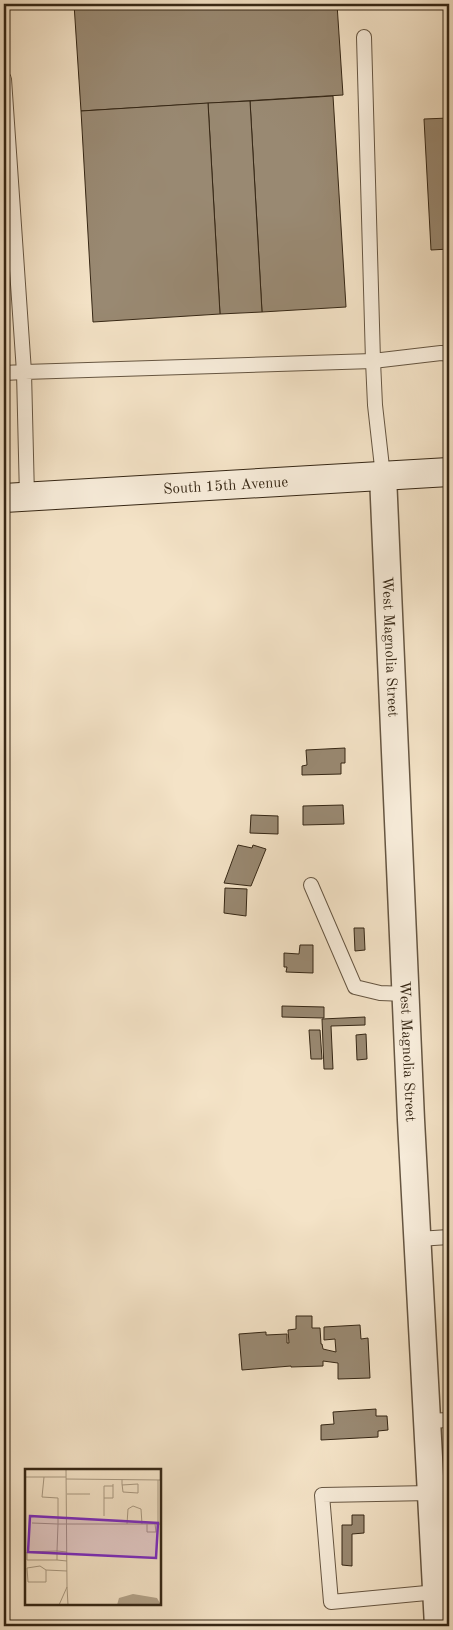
<svg xmlns="http://www.w3.org/2000/svg" width="453" height="1630" font-family="'Old Standard TT',serif">
  <style>
    .building { fill: #998972; stroke: #362715 }
    .lines { fill: none; stroke-linecap: round; stroke-linejoin: round }
    .service-casing { stroke: #665642; stroke-width: 16 }
    .minor-casing { stroke: #665642; stroke-width: 29 }
    .secondary-casing { stroke: #362715; stroke-width: 30 }
    .service { stroke: #f8eddb; stroke-width: 14 }
    .minor { stroke: #f8eddb; stroke-width: 26 }
    .secondary { stroke: #f8eddb; stroke-width: 28 }
    .labels { text-anchor: middle; stroke-width: 4; stroke-linejoin: round; paint-order: stroke }
    .street-label { font-size: 15px; fill: #362715; stroke: #f8eddb }
    .inset-road { fill: none; stroke: #a89880; stroke-width: 1 }
    .view { fill: #7b2cbf; fill-opacity: 0.15; stroke: #7b2cbf; stroke-width: 2.5 }
    .inset-edge { fill: none; stroke: #362715; stroke-width: 2.5 }
  </style>
  <rect width="100%" height="100%" fill="#f4e3c7"/>
  <filter id="stains"><feTurbulence type="fractalNoise" baseFrequency=".004" numOctaves="4"/><feColorMatrix values="0 0 0 0 .2 0 0 0 0 .09 0 0 0 0 .02 0 0 0 .5 -.17"/></filter>
  <radialGradient id="worn" r=".72"><stop offset=".6" stop-color="#630" stop-opacity="0"/><stop offset="1" stop-color="#630" stop-opacity=".3"/></radialGradient>
  <g class="building">
    <polygon points="74,4 337,4 343,95 81,111"/>
    <polygon points="333,96 346,307 262,312 250,101"/>
    <polygon points="250,101 262,312 220,314 208,103"/>
    <polygon points="208,103 220,314 93,322 81,111"/>
    <polygon points="449,118 449,249 431,250 424,119"/>
    <polygon points="345,748 345,763 341,763 341,774 302,775 302,766 307,765 306,750"/>
    <polygon points="343,805 344,824 303,825 303,806"/>
    <polygon points="251,815 278,816 278,834 250,833"/>
    <polygon points="238,845 252,848 253,845 266,849 251,886 224,883"/>
    <polygon points="225,888 247,889 246,916 224,913"/>
    <polygon points="354,928 364,928 365,950 355,951"/>
    <polygon points="300,945 313,945 313,973 286,972 287,967 284,967 284,953 299,954"/>
    <polygon points="282,1006 324,1007 324,1018 282,1017"/>
    <polygon points="365,1017 365,1025 331,1026 333,1069 324,1069 322,1019"/>
    <polygon points="309,1030 320,1030 322,1059 311,1059"/>
    <polygon points="366,1034 367,1059 357,1060 356,1035"/>
    <polygon points="296,1316 312,1316 312,1328 320,1328 321,1344 322,1344 323,1349 336,1352 335,1339 324,1340 324,1327 360,1325 361,1339 368,1338 370,1378 338,1379 338,1363 323,1361 323,1366 291,1367 291,1366 242,1370 239,1334 266,1332 266,1335 287,1334 287,1343 289,1343 288,1330 296,1329"/>
    <polygon points="376,1409 376,1416 387,1416 388,1430 378,1431 378,1437 321,1440 321,1425 334,1424 333,1412"/>
    <polygon points="352,1515 364,1515 364,1533 352,1534 352,1566 342,1565 342,1525 352,1525"/>
  </g>
  <g class="lines">
    <defs>
      <g id="service">
        <polyline points="364,37 373,361 441,353 449,354"/>
        <polyline points="4,79 24,372 4,373"/>
        <polyline points="27,497 24,372 373,361 375,405 383,476"/>
        <polyline points="311,885 355,987 380,993 406,994"/>
        <polyline points="418,1239 449,1237"/>
        <polyline points="427,1421 449,1420"/>
        <polyline points="431,1493 322,1495 331,1602 437,1592"/>
      </g>
      <g id="minor">
        <path id="s1" d="M 383,476 L 411,1120 L 438,1626"/>
      </g>
      <g id="secondary">
        <path id="s2" d="M 4,498 L 449,472"/>
      </g>
    </defs>
    <use href="#service" class="service-casing"/>
    <use href="#minor" class="minor-casing"/>
    <use href="#secondary" class="secondary-casing"/>
    <use href="#service" class="service"/>
    <use href="#minor" class="minor"/>
    <use href="#secondary" class="secondary"/>
  </g>
  <g class="labels">
    <g class="street-label">
      <text dy="5" stroke="none"><textPath href="#s2" startOffset="222">South 15th Avenue</textPath></text>
      <text dy="5" stroke="none"><textPath href="#s1" startOffset="171">West Magnolia Street</textPath></text>
      <text dy="5" stroke="none"><textPath href="#s1" startOffset="576">West Magnolia Street</textPath></text>
    </g>
  </g>
  <g transform="translate(25 1469)">
    <rect width="136" height="136" fill="#f4e3c7"/>
    <path d="M 108,125 L 132,129 L 136,136 L 92,136 L 94,129 Z" fill="#b3a38a"/>
    <path class="inset-road" d="M 41,0 L 42,118M 0,8 L 41,8M 41,10 L 137,11M 97,10 L 97,15 L 98,23 L 113,24 L 113,15 L 97,16M 42,25 L 65,25M 79,29 L 88,29 L 88,15M 79,47 L 79,17 L 88,17M 7,54 L 33,55 L 33,29 L 17,28 L 19,8M 102,55 L 103,40 L 108,37 L 116,40 L 117,55M 122,55 L 122,63 L 131,63 L 130,55M 133,55 L 133,11M 42,83 L 32,82 L 33,55 L 137,55M 32,91 L 2,91 L 2,83 L 32,82 L 32,91 L 42,92M 21,101 L 21,113 L 3,113 L 2,99 L 15,97 L 21,101 L 42,102M 42,118 L 43,136M 34,136 L 42,118"/>
    <path class="view" d="M 5,47 L 133,54 L 131,89 L 3,83 Z"/>
    <rect width="136" height="136" class="inset-edge"/>
  </g>
  <rect width="453" height="1630" fill="none" stroke="#f4e3c7" stroke-width="20"/>
  <rect x="5" y="5" width="443" height="1620" fill="none" stroke="#362715" stroke-width="2.5"/>
  <rect x="10" y="10" width="433" height="1610" fill="none" stroke="#362715"/>
  <rect width="100%" height="100%" filter="url(#stains)"/>
  <rect width="100%" height="100%" fill="url(#worn)"/>
</svg>
